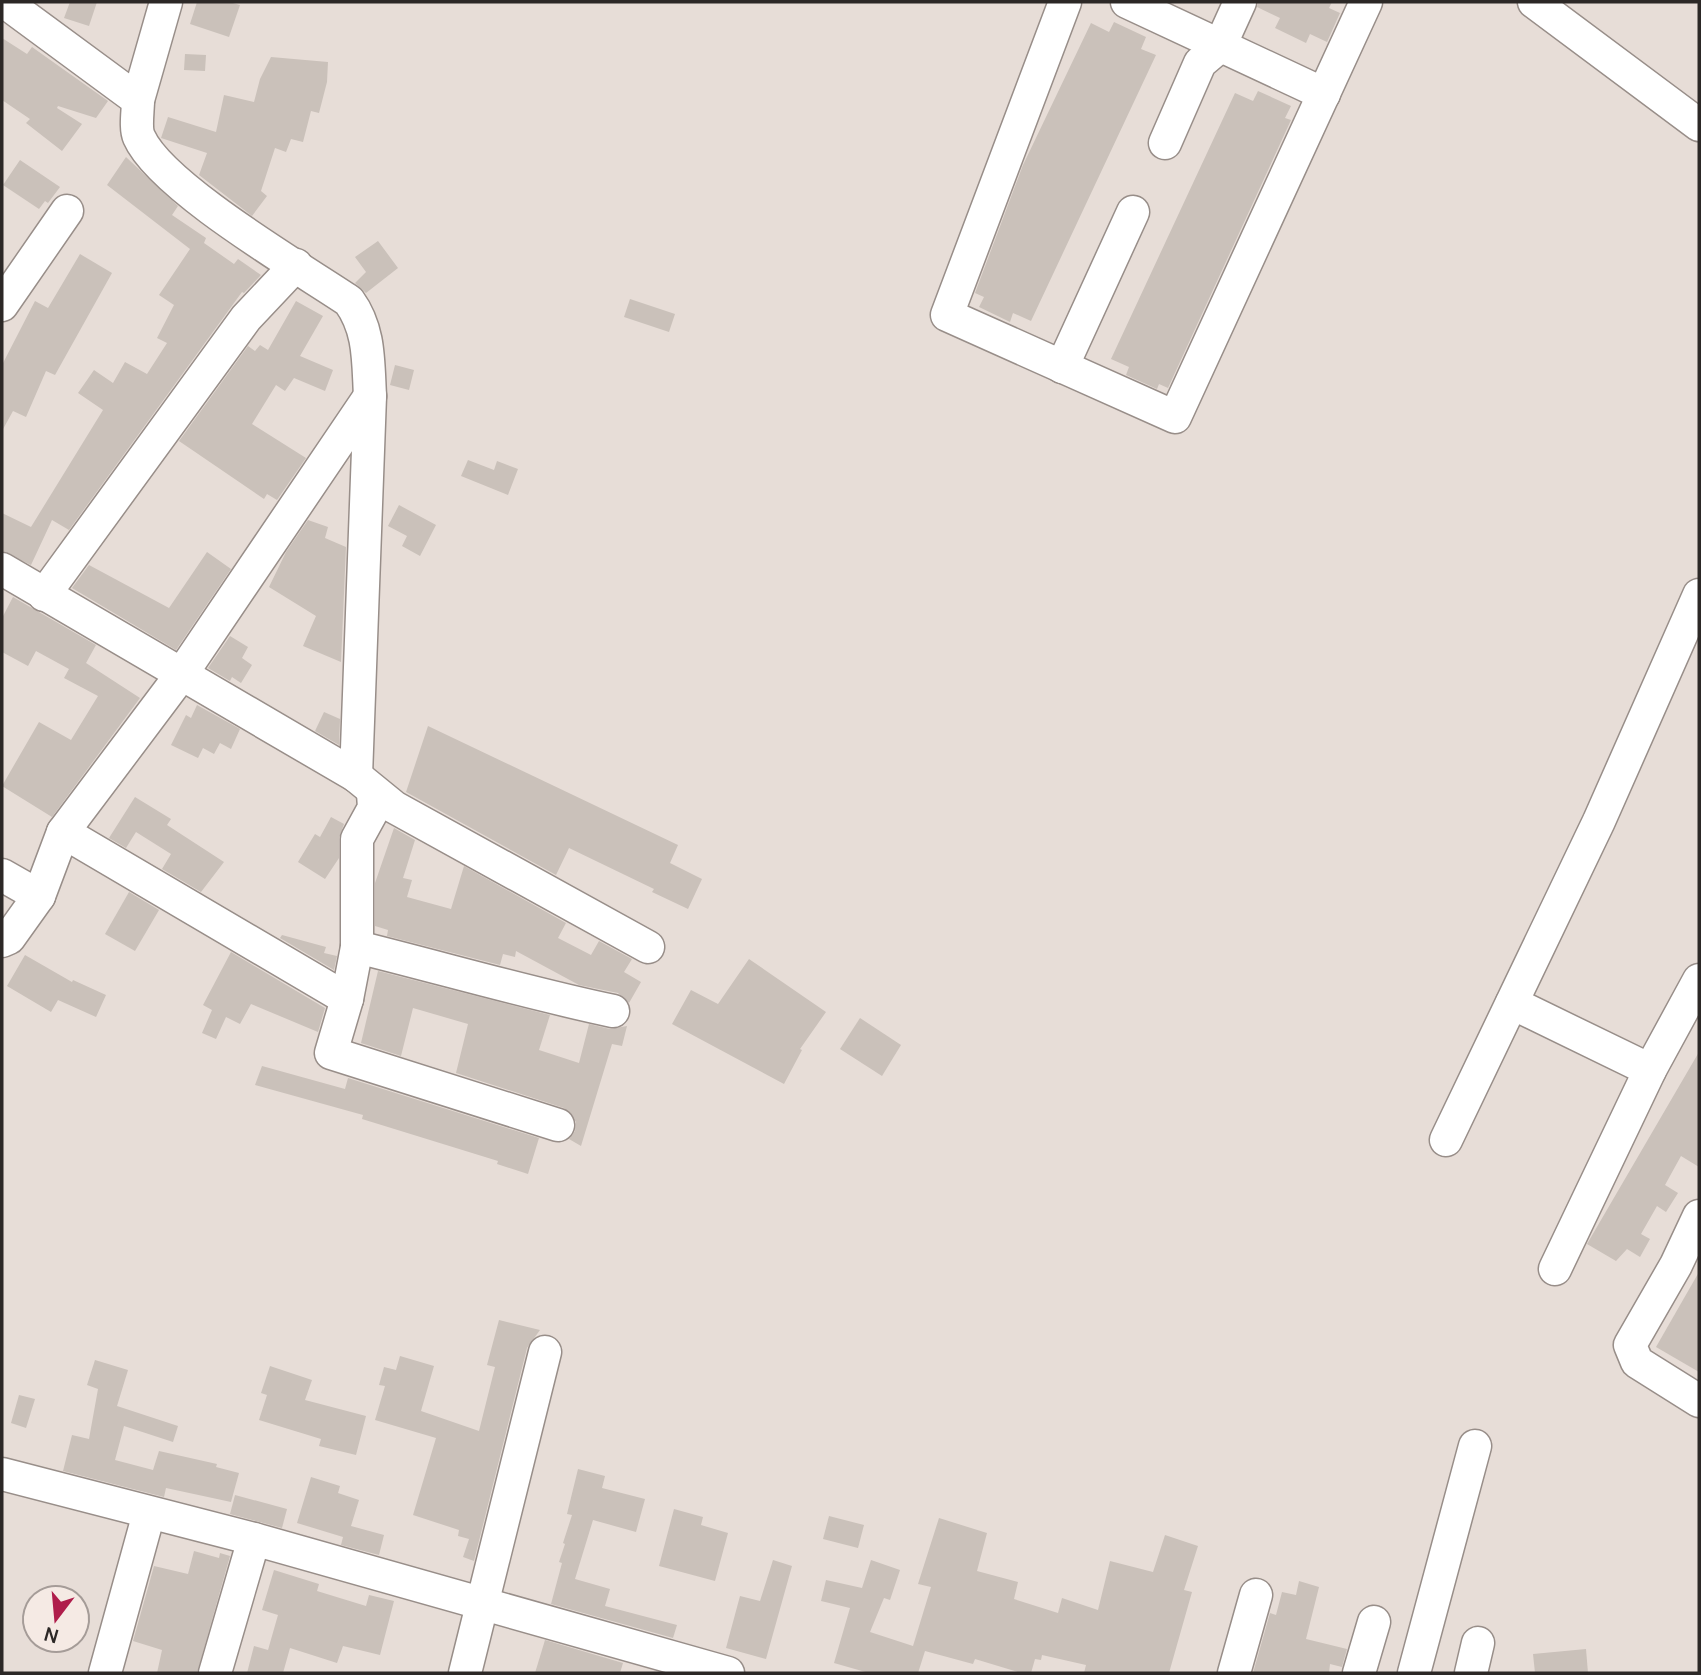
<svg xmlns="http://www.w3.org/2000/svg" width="1701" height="1675" font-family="Manrope,sans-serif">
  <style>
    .building { fill: #cac1ba }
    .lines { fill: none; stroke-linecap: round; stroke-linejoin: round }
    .minor-casing { stroke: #988e89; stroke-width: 35 }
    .minor { stroke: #fff; stroke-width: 32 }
  </style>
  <rect width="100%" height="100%" fill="#e7ddd7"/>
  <g class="building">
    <polygon points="70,2 97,2 89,26 64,18"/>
    <polygon points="197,2 229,2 240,5 229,37 190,24"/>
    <polygon points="1258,2 1332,2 1329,8 1340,13 1327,42 1310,34 1306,43 1275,28 1280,18 1257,7"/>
    <polygon points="1114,22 1146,37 1141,49 1156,55 1031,321 1013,313 1010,322 979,307 984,297 975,293 1023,165 1091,23 1109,32"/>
    <polygon points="2,38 27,54 32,47 108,101 96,118 58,106 57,108 82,124 62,151 26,123 30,119 2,100"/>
    <polygon points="185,54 206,55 205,71 184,70"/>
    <polygon points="271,57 328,62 327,82 319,113 311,111 303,142 291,139 286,152 275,148 261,191 267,196 252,216 199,175 207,153 161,138 168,117 216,132 224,95 254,102 260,79"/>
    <polygon points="1258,91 1291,106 1285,118 1291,120 1168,388 1159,384 1157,389 1126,375 1129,367 1111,359 1235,93 1253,101"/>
    <polygon points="126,157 178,206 172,215 206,238 204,243 234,264 238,259 261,275 244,293 242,292 69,530 52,520 31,565 2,551 2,513 31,527 103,410 78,393 94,370 113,383 125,362 147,374 167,343 157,338 174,305 159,295 190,249 107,185"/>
    <polygon points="20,160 60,187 48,203 45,201 39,209 3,185"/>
    <polygon points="378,241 398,268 366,293 355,283 366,272 355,257"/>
    <polygon points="80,254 112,273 55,375 46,371 26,417 13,411 2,431 2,365 35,301 48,308"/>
    <polygon points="630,299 675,314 669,332 624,317"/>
    <polygon points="296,301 323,316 300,356 333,370 325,391 294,378 285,391 276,385 252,424 306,458 277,500 267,494 264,499 179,441 248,346 255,351 260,345 268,350"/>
    <polygon points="395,365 414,370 409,390 390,385"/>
    <polygon points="468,460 494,470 497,461 518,469 508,495 461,476"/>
    <polygon points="399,505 436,525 420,556 402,546 407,536 388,526"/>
    <polygon points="308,520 328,527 325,538 346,547 341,662 303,646 316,616 269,587 286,552"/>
    <polygon points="207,552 231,569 176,650 72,588 89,565 169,608"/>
    <polygon points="13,597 96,645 86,663 140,698 52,817 2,786 39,722 71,740 98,696 64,678 69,669 36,651 28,666 2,652 2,618"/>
    <polygon points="230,636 248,647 242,658 252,665 241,683 232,677 230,681 208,668"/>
    <polygon points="197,705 240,729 231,749 220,743 214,754 203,748 198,758 171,745 186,715 191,718"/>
    <polygon points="324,712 340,719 339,745 315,731"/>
    <polygon points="428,726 678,845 670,863 702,879 688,909 652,892 654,889 569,848 556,875 406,792"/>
    <polygon points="135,797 171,819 167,825 224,862 201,892 162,869 171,854 136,832 126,848 109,838"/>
    <polygon points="331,817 344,824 339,838 339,858 325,879 298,862 315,834 320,837"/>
    <polygon points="394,828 415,840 403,878 412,880 407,897 451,909 464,866 566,923 558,938 591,955 599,941 632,959 624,972 641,982 629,1003 618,993 579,985 516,951 515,957 503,954 500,965 387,936 388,930 375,926 375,883"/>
    <polygon points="129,892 159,910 135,951 105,934"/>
    <polygon points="282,935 326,947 324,953 337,956 334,970 280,938"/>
    <polygon points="231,952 325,1008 318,1032 251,1004 240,1024 226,1017 216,1039 202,1033 212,1010 203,1005"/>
    <polygon points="25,955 72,982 73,980 106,995 96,1017 58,1000 51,1012 7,986"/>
    <polygon points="749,959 826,1012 800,1049 802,1050 784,1084 672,1024 691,990 718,1004"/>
    <polygon points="378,971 550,1015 539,1050 579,1063 589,1024 610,1029 627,1026 622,1046 612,1044 581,1146 569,1139 575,1131 576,1122 564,1108 456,1073 468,1024 413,1008 401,1056 361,1043"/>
    <polygon points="860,1018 901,1045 882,1076 840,1049"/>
    <polygon points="1699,1052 1699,1167 1681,1156 1665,1185 1678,1193 1666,1212 1657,1206 1641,1234 1650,1239 1640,1257 1627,1249 1616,1261 1587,1244"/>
    <polygon points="262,1066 345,1089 348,1078 539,1138 528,1174 497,1164 498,1161 362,1119 363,1115 255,1085"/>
    <polygon points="1699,1272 1699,1372 1656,1347"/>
    <polygon points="499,1320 540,1330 527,1348 474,1561 463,1557 469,1539 458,1536 459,1530 413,1515 436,1438 375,1420 385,1386 379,1385 384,1367 396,1370 400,1356 434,1366 421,1411 479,1431 495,1367 487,1365"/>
    <polygon points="95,1360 128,1370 117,1406 178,1426 173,1442 124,1426 115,1460 153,1470 159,1451 217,1464 216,1467 239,1473 231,1502 166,1488 164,1497 63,1471 72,1435 89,1439 98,1389 87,1385"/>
    <polygon points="270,1366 312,1380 305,1400 366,1416 356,1455 319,1446 321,1439 259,1420 267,1395 261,1393"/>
    <polygon points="19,1395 35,1399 26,1428 11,1423"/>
    <polygon points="578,1469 605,1476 602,1488 645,1499 636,1532 593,1520 575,1579 610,1589 605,1606 677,1625 673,1638 551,1604 562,1563 559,1562 565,1544 563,1543 572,1515 567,1514"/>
    <polygon points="311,1477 340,1486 338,1493 359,1500 351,1526 384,1535 379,1555 341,1545 343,1537 297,1523"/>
    <polygon points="235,1495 287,1509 282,1528 230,1514"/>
    <polygon points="674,1509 703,1517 701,1525 728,1533 715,1581 659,1566"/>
    <polygon points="829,1516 864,1525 858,1548 823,1539"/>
    <polygon points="939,1518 987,1533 977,1571 1018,1582 1014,1599 1058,1613 1062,1598 1098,1610 1110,1561 1153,1572 1165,1535 1198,1546 1184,1590 1192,1592 1169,1673 1084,1673 1086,1665 1042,1655 1041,1660 1035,1659 1031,1673 1021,1673 975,1659 973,1664 925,1651 918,1673 869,1673 834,1663 850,1608 821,1601 826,1580 862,1588 871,1560 900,1570 890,1600 884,1598 870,1632 913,1646 931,1587 918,1584"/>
    <polygon points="194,1551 219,1558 220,1553 230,1556 197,1673 157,1673 162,1650 133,1641 154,1566 188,1574"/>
    <polygon points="773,1560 792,1566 766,1659 726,1648 740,1596 760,1601"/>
    <polygon points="274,1570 319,1584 317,1591 366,1606 369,1595 394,1601 380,1655 343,1646 337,1663 290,1648 283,1673 247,1673 254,1646 268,1650 278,1615 262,1610"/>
    <polygon points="1299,1581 1319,1587 1306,1639 1347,1649 1342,1667 1330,1664 1329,1673 1253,1673 1270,1613 1276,1615 1282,1592 1296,1595"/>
    <polygon points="545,1640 623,1663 620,1673 535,1673"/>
    <polygon points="1586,1649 1588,1673 1535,1673 1533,1654"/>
  </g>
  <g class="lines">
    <defs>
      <g id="minor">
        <path d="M 5,2 L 138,100 C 138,111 135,128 139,137 C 161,187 300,268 349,301 C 370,330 368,361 370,396 L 356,776"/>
        <polyline points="1065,2 947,315 1175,417 1366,2"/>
        <polyline points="1127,2 1324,94"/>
        <polyline points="1534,2 1699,125"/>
        <polyline points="138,100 166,2"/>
        <polyline points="1165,143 1200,63 1220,46 1240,2"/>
        <polyline points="2,305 67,211"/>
        <polyline points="1062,367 1133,212"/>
        <polyline points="2,569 356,776 394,807 648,947"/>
        <polyline points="44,595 246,318 296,265"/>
        <polyline points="373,793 374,808 357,839 357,947 347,999 331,1053 558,1125"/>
        <polyline points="63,832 347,999"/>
        <polyline points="2,875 39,896"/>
        <polyline points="2,941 9,938 39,896 63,832 181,675 370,396"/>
        <path d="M 357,947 C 442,968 527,993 613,1011"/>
        <polyline points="1512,1003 1650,1070"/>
        <polyline points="1446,1140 1599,821 1699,595"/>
        <polyline points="1699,1216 1676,1265 1630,1345 1637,1362 1699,1401"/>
        <polyline points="1555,1269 1650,1070 1699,980"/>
        <polyline points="2,1474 254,1539 728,1673"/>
        <polyline points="105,1673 149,1513"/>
        <polyline points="215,1673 254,1539"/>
        <polyline points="465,1673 545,1352"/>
        <polyline points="1234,1673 1256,1595"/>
        <polyline points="1359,1673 1374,1622"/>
        <polyline points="1414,1673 1475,1446"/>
        <polyline points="1471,1673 1478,1643"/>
      </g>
    </defs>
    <use href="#minor" class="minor-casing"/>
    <use href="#minor" class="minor"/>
  </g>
  <rect width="1701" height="1675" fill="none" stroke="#2c2826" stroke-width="7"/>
  <g transform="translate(56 1619) rotate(196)"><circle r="33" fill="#f5eae4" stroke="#a59c98" stroke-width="2"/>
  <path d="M0-5L12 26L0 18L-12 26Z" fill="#af1d4b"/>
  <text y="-10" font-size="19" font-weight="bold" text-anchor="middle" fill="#2c2826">N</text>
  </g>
</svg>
